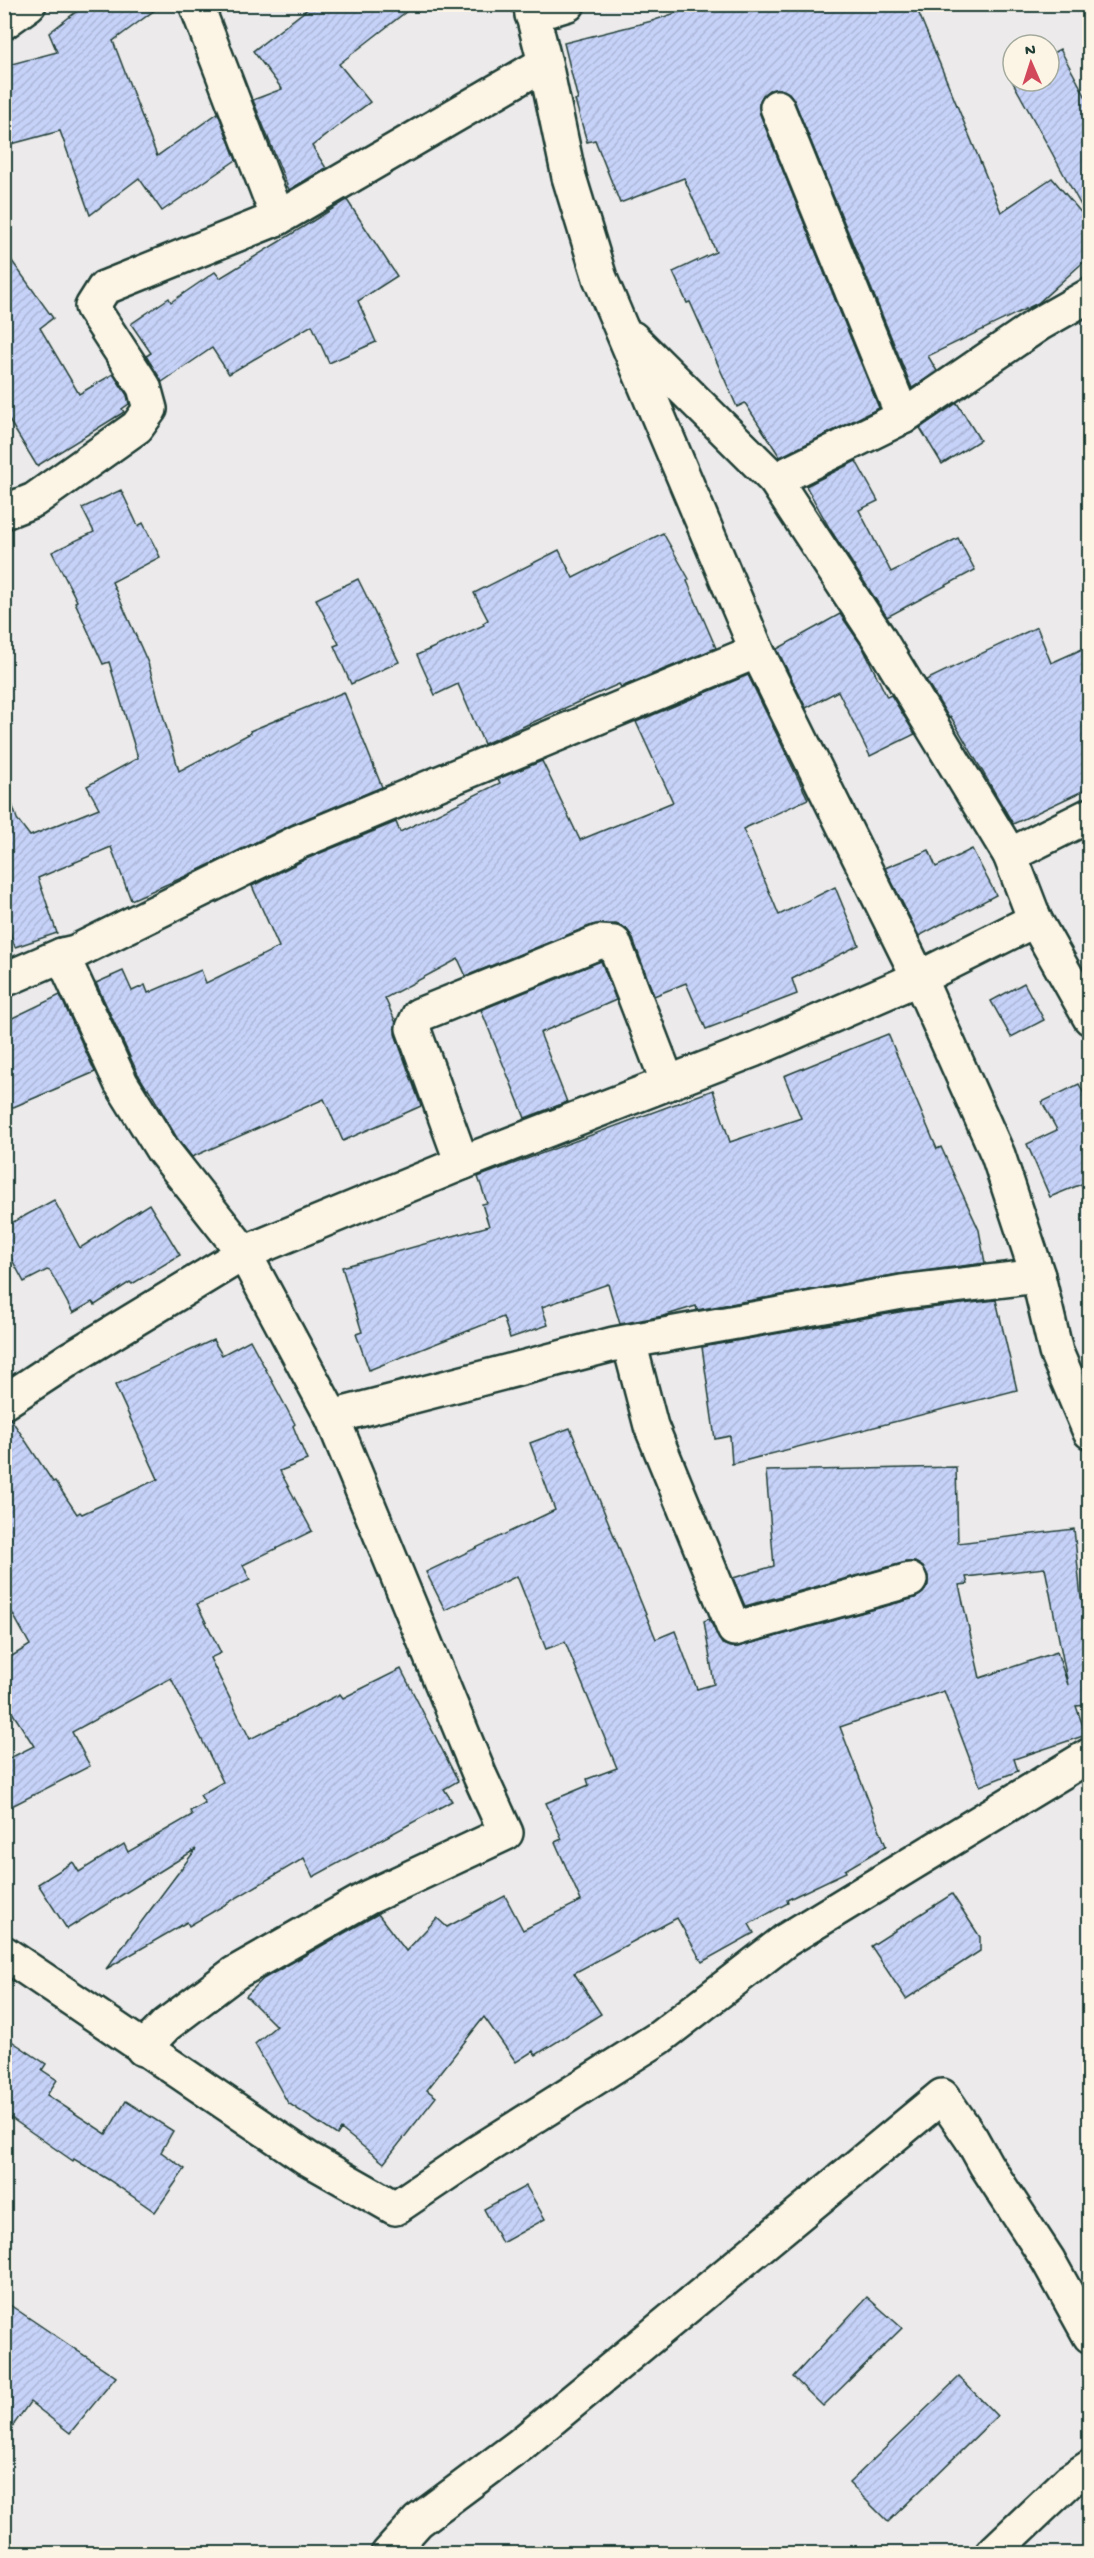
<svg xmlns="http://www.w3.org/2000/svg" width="1094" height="2558" viewBox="0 0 1094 2558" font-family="'Gochi Hand',sans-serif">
	<defs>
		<pattern id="building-hatch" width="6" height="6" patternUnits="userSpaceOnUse" patternTransform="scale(1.5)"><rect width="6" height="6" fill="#c7d2f9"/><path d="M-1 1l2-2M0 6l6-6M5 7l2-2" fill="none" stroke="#aab5d6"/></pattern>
	</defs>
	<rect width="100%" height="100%" fill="#eceaeb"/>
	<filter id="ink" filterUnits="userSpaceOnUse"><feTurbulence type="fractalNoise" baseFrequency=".0167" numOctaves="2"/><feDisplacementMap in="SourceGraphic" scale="12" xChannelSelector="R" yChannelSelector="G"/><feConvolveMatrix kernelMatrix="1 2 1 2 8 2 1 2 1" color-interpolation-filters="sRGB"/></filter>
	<g filter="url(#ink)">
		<!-- building -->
		<g fill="url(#building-hatch)" stroke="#1f3d34" stroke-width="1.5" fill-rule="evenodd">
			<path d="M86,4H163L113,41L157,156L218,113L236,160L162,211L139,178L90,215L60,131L4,146V66L57,52L49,33Z"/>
			<path d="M314,4H416L339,64L370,102L312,146L326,168L289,190L253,100L282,89L253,51Z"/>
			<path d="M702,4H915L1001,212L1052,178L1089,222V257L1038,303L928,356L937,371L912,388L794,100L789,93L780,89L769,90L763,95L759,104L760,114L879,408L780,457L745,403L737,407L690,302L687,303L673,272L716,252L684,178L620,203L595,140L587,142L575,100H578L564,43L652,21Z"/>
			<path d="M1060,49L1089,103V220L1010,77L1013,75V81H1049V55Z"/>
			<path d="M347,200L397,276L358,301L376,342L329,363L312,325L229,374L212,348L162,382L146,356L151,353L131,324L169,298L171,302L215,272L220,278Z"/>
			<path d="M4,250L53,318L40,328L79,394L113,374L127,395L129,404L122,409L124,412L37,466L4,412Z"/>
			<path d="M957,403L980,440L942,464L920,428Z"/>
			<path d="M856,461L878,501L859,510L891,572L958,538L975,570L887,617L830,529L806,486Z"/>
			<path d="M121,490L138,526L143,523L160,557L112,582L148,663L179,771L251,733L250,731L344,692L382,787L291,825L186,876L131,900L111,847L38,878L57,933L15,947L4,915V799L10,798L17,819L30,836L99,808L87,786L138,758L109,662L103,664L75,602L77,601L52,552L94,532L82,508Z"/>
			<path d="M663,533L689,579L687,581L716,648L621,687L619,684L484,744L458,684L435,695L417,655L484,625L483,623L488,620L474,593L559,550L573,578Z"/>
			<path d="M358,579L399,662L351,684L334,646L339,644L316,599Z"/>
			<path d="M840,614L862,646L887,697L891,695L915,734L870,756L838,691L806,708L777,649Z"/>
			<path d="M1037,627L1051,663L1089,646V788L1013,824L951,717L949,718L926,680Z"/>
			<path d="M748,675L808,799L743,829L779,915L835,887L859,945L792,979L797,994L706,1029L686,983L654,996L632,936L626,928L616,924L592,925L466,976L458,959L385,998L396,1023L395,1034L421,1106L343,1141L324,1099L192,1157L177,1138L148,1088L147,1089L138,1074L96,983L123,971L132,991L145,985L148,993L201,970L206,983L279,947L252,886L306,859L396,822L400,832L500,783L498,779L542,761L580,840L673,802L636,722Z"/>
			<path d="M972,849L996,895L919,936L885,868L929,850L936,867Z"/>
			<path d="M601,961L616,1000L540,1033L567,1102L525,1118L481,1010Z"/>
			<path d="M1024,983L1044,1020L1011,1037L991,1001Z"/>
			<path d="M60,995L95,1072L4,1111V1022Z"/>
			<path d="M888,1034L937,1149L941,1147L979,1230L985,1263L899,1274L697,1310L696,1306L663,1316L620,1324L608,1284L542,1307L548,1325L510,1338L503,1317L369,1370L356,1334L362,1332L342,1267L489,1226L482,1204L487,1203L478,1177L713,1090L730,1142L801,1118L784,1076Z"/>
			<path d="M1079,1084L1089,1104V1194L1084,1183L1050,1197L1027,1144L1057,1130L1042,1102Z"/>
			<path d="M54,1200L80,1248L149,1204L180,1255L132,1284L130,1282L95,1305L92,1302L73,1313L50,1271L47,1270L24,1282L4,1245V1227Z"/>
			<path d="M996,1300L1017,1390L732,1464L730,1436L715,1439L702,1347L905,1311Z"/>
			<path d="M213,1340L222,1355L250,1340L295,1424L293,1426L307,1460L280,1471L312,1531L243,1565L250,1580L197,1604L221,1653L210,1658L250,1739L340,1694L343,1698L401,1669L458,1781L444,1789L452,1801L313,1877L304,1858L189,1926L187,1922L106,1969L196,1849L67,1929L38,1884L73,1862L79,1872L124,1844L128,1852L192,1815L190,1811L205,1803L200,1795L223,1782L171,1678L72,1732L90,1766L4,1810V1761L34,1746L4,1700V1661L30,1645L4,1598V1421L11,1419L53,1482L55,1481L77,1514L80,1512L82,1514L158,1479L115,1385Z"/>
			<path d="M570,1428L656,1639L675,1631L697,1689L714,1684L704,1621L709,1619L722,1644L730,1647H738L915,1598L923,1593L928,1585V1576L923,1567L915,1562H906L745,1606L733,1578L774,1566L766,1471L956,1467L958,1543L1074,1529L1081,1598L1089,1596V1705L1076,1706L1086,1735L1014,1759L1018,1771L980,1786L944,1691L840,1727L886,1846L845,1870L846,1872L787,1900L788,1903L749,1924L754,1933L702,1962L677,1918L574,1973L601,2014L536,2055L533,2051L516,2062L484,2017L427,2090L436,2097L384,2163L341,2129L337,2135L288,2103L255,2044L276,2026L246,1996L263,1979L378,1914L406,1951L437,1918L447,1927L505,1896L523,1930L581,1901L555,1842L562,1839L546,1803L589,1785L587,1779L617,1768L565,1642L546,1649L517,1576L445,1610L426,1572L555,1510L530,1443ZM1045,1568L1068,1685L1057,1652L980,1678L959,1585L968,1584L966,1577Z"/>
			<path d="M952,1894L980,1937V1951L906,1999L871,1946Z"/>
			<path d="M4,2036L46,2064L42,2070L57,2080L47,2095L106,2134L126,2101L173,2131L161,2152L185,2169L155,2212L109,2180L74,2159L73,2161L11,2118L4,2129Z"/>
			<path d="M526,2186L545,2219L502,2243L484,2209Z"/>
			<path d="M867,2297L902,2328L823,2406L793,2377Z"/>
			<path d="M4,2301L116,2377L70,2433L30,2402L4,2438Z"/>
			<path d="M959,2377L997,2416L888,2522L849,2483Z"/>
		</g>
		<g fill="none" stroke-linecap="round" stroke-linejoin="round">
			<defs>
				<g id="street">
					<path d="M196,4L278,218"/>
					<path d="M530,4L545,63L569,177L600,278L757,651L919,978L998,1155L1038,1276L1056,1352L1090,1432"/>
					<path d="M532,15L568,4"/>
					<path d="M4,22L29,4"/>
					<path d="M777,107L903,417"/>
					<path d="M632,338L775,480L878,637L1010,855L1035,920L1090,1018"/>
					<path d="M775,480L903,417L1039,324L1090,295"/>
					<path d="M4,512L34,500L137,427L150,409L144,387L92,307L104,288L278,218L545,63"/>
					<path d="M1010,855L1090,815"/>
					<path d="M62,955L121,1083L162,1149L244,1253L332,1417L480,1776L506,1833L369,1897L235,1973L166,2025L143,2049"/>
					<path d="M4,980L62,955L75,952L298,842L757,651"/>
					<path d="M462,1163L413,1028L419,1015L599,942L614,943L668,1083"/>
					<path d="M629,1342L651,1426L734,1629L910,1580"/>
					<path d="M4,1402L71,1358L244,1253L462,1163L753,1050L919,978L1035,920"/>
					<path d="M332,1417L614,1344L902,1292L1038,1276"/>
					<path d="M4,1953L307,2158L395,2208L478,2152L659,2038L786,1940L1090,1755"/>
					<path d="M388,2554L418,2521L520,2445L942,2096L971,2138L986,2165L1048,2260L1090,2336"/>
					<path d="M992,2554L1069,2481L1090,2467"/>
				</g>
			</defs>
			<!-- street casing -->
			<use href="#street" stroke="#1f3d34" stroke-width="38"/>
			<!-- street -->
			<use href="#street" stroke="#fcf5e5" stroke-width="33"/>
		</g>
	</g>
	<!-- margin -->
	<rect width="1094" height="2558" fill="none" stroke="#fcf5e5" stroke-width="24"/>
	<rect x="12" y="12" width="1070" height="2534" fill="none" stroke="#1f3d34" stroke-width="2" filter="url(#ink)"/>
	<!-- north arrow -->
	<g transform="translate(1031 63) rotate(357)"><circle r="28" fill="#fcf5e5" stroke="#a4ab9e" stroke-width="1.5"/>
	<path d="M0-4.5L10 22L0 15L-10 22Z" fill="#d1495b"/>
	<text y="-9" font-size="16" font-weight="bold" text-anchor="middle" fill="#1f3d34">N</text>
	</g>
</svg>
